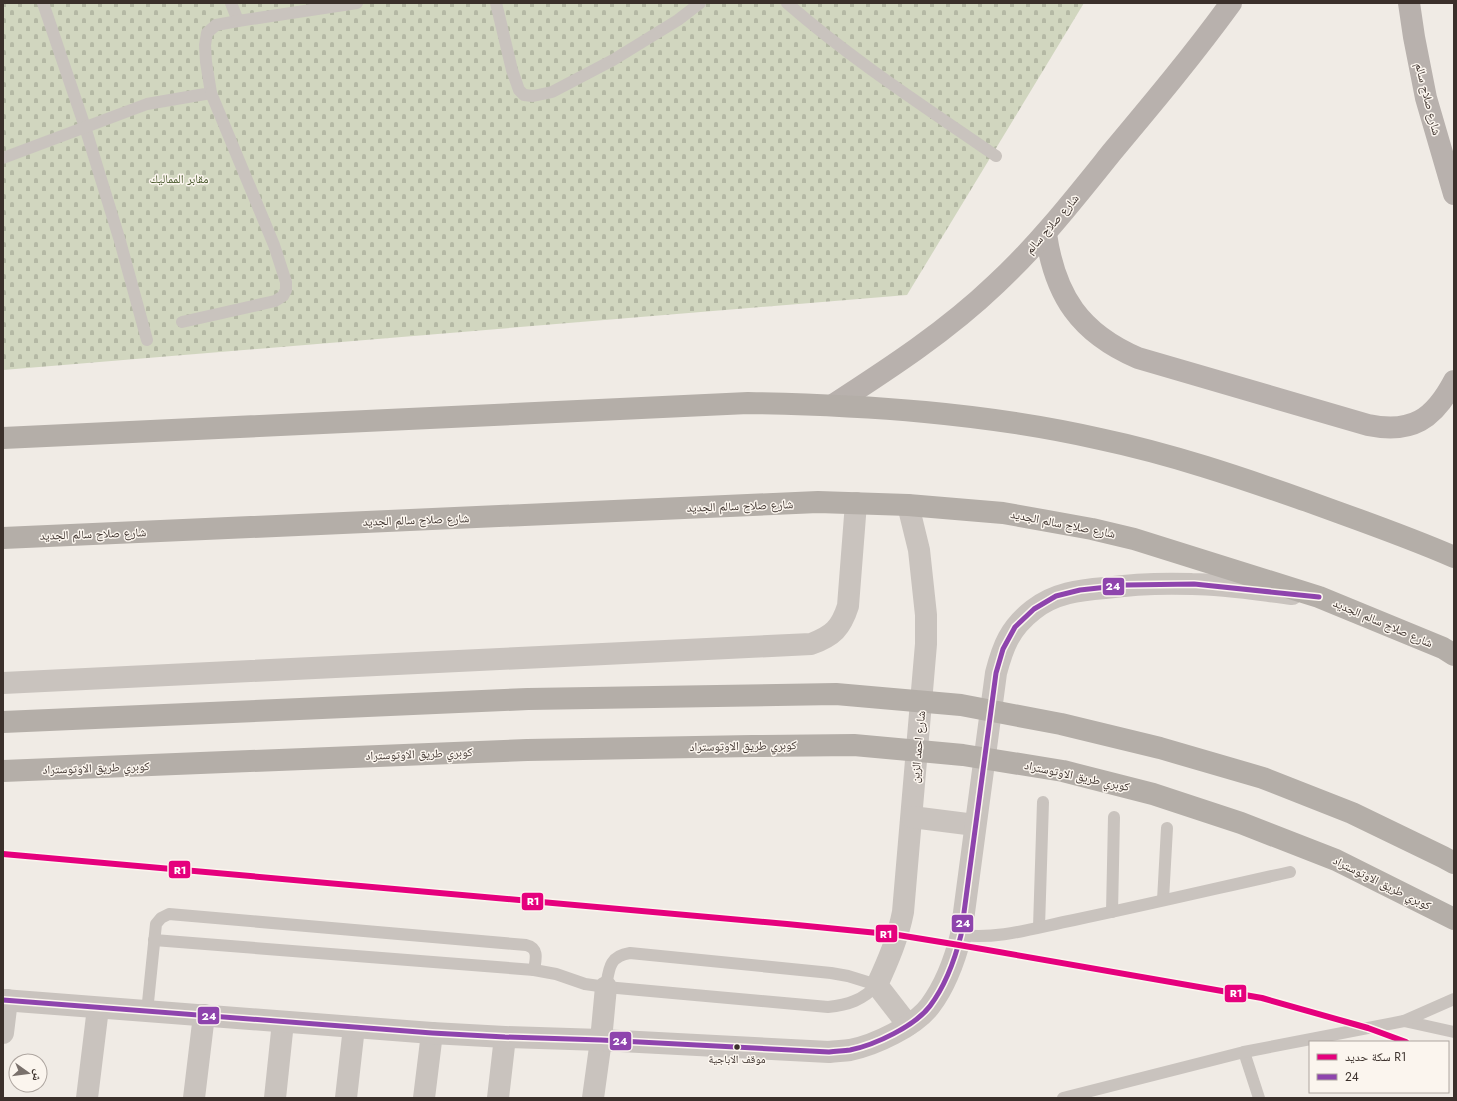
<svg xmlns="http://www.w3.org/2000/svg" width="1457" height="1101" viewBox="0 0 1457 1101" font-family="Jost,'Noto Naskh Arabic',sans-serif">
	<defs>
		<pattern id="cemetery-stones" width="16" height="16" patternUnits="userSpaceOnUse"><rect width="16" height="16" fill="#d1d6bf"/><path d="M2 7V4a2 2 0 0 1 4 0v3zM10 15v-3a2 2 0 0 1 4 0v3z" fill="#b4b8a4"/></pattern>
	</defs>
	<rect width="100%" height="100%" fill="#f0ebe5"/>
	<!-- cemetery -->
	<path fill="url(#cemetery-stones)" d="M3,3H1084L907,295L3,370Z"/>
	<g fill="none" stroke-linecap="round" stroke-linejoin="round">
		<!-- service -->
		<g stroke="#c9c3be" stroke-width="12">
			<path d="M43,3L85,127L120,241L147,340"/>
			<path d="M231,3L238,21"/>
			<path d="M496,3L512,70L519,90L524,95L533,96L552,92L613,60L678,20L700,3"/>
			<path d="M787,3C852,60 925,107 996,156"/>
			<path d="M3,158L147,104L211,93L206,62L205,45L207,33L216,25L238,21L357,3"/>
			<path d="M182,322L275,301L283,296L286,290V282L274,245L211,93"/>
			<path d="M1163,900L1167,828"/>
			<path d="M1112,912L1114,817"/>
			<path d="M1039,927L1043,802"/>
			<path d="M961,935C999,940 1037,927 1074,920C1146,905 1218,888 1290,872"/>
			<path d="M154,940L534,970L556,974L585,984L606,987L828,1007C848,1005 863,1000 877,985L848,976L831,973L630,953C609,956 609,969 606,987"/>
			<path d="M147,1012L156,924L161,918L169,914L526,945C539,948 536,959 534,970"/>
			<path d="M1404,1021L1454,1032"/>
			<path d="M1244,1052L1259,1098"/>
			<path d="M1063,1098L1244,1052L1404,1021L1454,999"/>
		</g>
		<!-- minor -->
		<g stroke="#c9c3be" stroke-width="22">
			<path d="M3,1033L7,1000"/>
			<path d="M87,1098L98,1008"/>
			<path d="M194,1098L204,1015"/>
			<path d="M275,1098L283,1022"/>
			<path d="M346,1098L354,1027"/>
			<path d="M424,1098L432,1033"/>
			<path d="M498,1098L505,1037"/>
			<path d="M593,1098L601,1040"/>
		</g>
		<!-- tertiary -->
		<g stroke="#c9c3be" stroke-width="22">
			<path d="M908,505L919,550L926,615V644L903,912C898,938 888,961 877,985L908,1025"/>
			<path d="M3,683L811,644C833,636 841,628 848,606L856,503"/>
			<path d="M912,817L975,825"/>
			<path d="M3,1000L432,1033L505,1037L601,1040L829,1052C836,1051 843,1051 850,1050C875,1045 915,1026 930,1006C945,986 955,959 961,935L996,673C1003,646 1010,628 1033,610C1054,593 1080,590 1105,588C1134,584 1163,583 1192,584C1225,584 1259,590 1292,594"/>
			<path d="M601,1040L606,987"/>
		</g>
		<!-- primary -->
		<g stroke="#b8b1ad" stroke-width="22">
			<path d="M1409,3L1414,37L1426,98L1454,194"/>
			<path d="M1046,234C1055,296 1080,333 1138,358L1368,425C1412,434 1434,419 1454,381"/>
			<path d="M833,405C890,368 947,331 996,284C1039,244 1075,198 1112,152C1153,103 1194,54 1231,3"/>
		</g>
		<!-- trunk -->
		<g stroke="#b4aea8" stroke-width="22">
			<path d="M3,438L748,403C866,405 985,413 1100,439C1171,454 1239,477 1307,501C1356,519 1406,536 1454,557"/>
			<path d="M3,538L818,502L908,505L1003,513L1092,529L1134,539L1319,597L1443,648L1454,655"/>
		</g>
		<!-- trunk-bridge -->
		<g stroke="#b4aea8" stroke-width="22">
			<path d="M3,722L528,699L836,694L961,705L1061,724L1160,748L1263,778L1352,813L1443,857L1454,863"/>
			<path d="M3,771L527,750L752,746L854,745L963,755L1063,771L1153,794L1241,823L1336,860L1454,919"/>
		</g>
		<defs>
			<path id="bus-1" d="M3,1000L432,1033L505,1037L601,1040L829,1052C836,1051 843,1051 850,1050C875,1045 915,1026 930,1006C945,986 955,959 961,935L996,673L1003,649L1015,627L1034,609L1056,596L1080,590L1126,585L1194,584L1319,597"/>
		</defs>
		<!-- bus-1 casing -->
		<use href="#bus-1" stroke="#fbf5ee" stroke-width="8"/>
		<!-- bus-1 -->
		<use href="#bus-1" stroke="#8e44ad" stroke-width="5"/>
		<defs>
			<path id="rail-1" d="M3,854L787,924L898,935L959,945L1262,998L1368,1028L1406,1042"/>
		</defs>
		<!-- rail-1 casing -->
		<use href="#rail-1" stroke="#fbf5ee" stroke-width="9"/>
		<!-- rail-1 -->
		<use href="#rail-1" stroke="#e5007d" stroke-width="6"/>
	</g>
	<!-- markers -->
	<circle fill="#3b302b" stroke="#fbf5ee" stroke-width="1.5" cx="737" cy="1047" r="3.5"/>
	<g text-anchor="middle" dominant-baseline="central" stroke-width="3" stroke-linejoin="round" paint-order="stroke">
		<!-- bus labels -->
		<g font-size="11" fill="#3b302b" stroke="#fbf5ee">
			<text x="737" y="1059">موقف الاباجية</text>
		</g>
		<!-- street labels -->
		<g font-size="12" fill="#3b302b" stroke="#fbf5ee">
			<text transform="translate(1428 99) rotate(76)">شارع صلاح سالم</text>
			<text transform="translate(1052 224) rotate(-49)">شارع صلاح سالم</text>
			<text transform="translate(740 506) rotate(-2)">شارع صلاح سالم الجديد</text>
			<text transform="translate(416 520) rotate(-2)">شارع صلاح سالم الجديد</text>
			<text transform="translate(1063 524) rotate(11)">شارع صلاح سالم الجديد</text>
			<text transform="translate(93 534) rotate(-2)">شارع صلاح سالم الجديد</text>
			<text transform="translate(1383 623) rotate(23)">شارع صلاح سالم الجديد</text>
			<text transform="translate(743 746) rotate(-1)">كوبري طريق الاوتوستراد</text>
			<text transform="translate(918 747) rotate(-85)">شارع احمد الزين</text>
			<text transform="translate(419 754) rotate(-2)">كوبري طريق الاوتوستراد</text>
			<text transform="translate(96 768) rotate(-2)">كوبري طريق الاوتوستراد</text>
			<text transform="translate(1077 776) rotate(12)">كوبري طريق الاوتوستراد</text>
			<text transform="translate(1382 883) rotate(26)">كوبري طريق الاوتوستراد</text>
		</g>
		<!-- park labels -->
		<g font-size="12" fill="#4a5a2e" stroke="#fbf5ee">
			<text x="179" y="179">مقابر المماليك</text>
		</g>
	</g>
	<g stroke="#fbf5ee" stroke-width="1.5">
		<rect x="1102" y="577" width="23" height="19" rx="4" fill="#8e44ad"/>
		<rect x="168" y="860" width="23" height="19" rx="4" fill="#e5007d"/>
		<rect x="521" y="892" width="23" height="19" rx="4" fill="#e5007d"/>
		<rect x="951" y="914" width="23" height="19" rx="4" fill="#8e44ad"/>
		<rect x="875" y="924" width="23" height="19" rx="4" fill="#e5007d"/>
		<rect x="1224" y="984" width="23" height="19" rx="4" fill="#e5007d"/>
		<rect x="197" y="1006" width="23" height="19" rx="4" fill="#8e44ad"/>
		<rect x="609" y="1031" width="23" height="20" rx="4" fill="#8e44ad"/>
	</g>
	<g font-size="11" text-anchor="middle" font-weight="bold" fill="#fff">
		<text x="1113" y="590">24</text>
		<text x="180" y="874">R1</text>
		<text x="533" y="905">R1</text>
		<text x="963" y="927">24</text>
		<text x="886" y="938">R1</text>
		<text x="1236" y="997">R1</text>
		<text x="209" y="1020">24</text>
		<text x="620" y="1045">24</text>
	</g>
	<!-- border -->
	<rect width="1457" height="1101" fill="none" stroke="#3b302b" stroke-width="8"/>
	<!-- legend -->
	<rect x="1309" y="1041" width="140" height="52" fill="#fbf5ee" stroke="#aea6a0"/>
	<rect x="1317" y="1054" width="20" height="6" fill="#e5007d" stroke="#aea6a0"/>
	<text x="1345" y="1061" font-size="12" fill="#3b302b">سكة حديد R1</text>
	<rect x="1317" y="1074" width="20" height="6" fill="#8e44ad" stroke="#aea6a0"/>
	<text x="1345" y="1081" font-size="12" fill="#3b302b">24</text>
	<!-- north arrow -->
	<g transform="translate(28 1073) rotate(104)"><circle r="19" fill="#fbf5ee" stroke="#aea6a0"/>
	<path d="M0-3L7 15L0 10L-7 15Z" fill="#7a716c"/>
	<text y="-6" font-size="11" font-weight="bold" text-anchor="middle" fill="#3b302b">ش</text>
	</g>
</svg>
